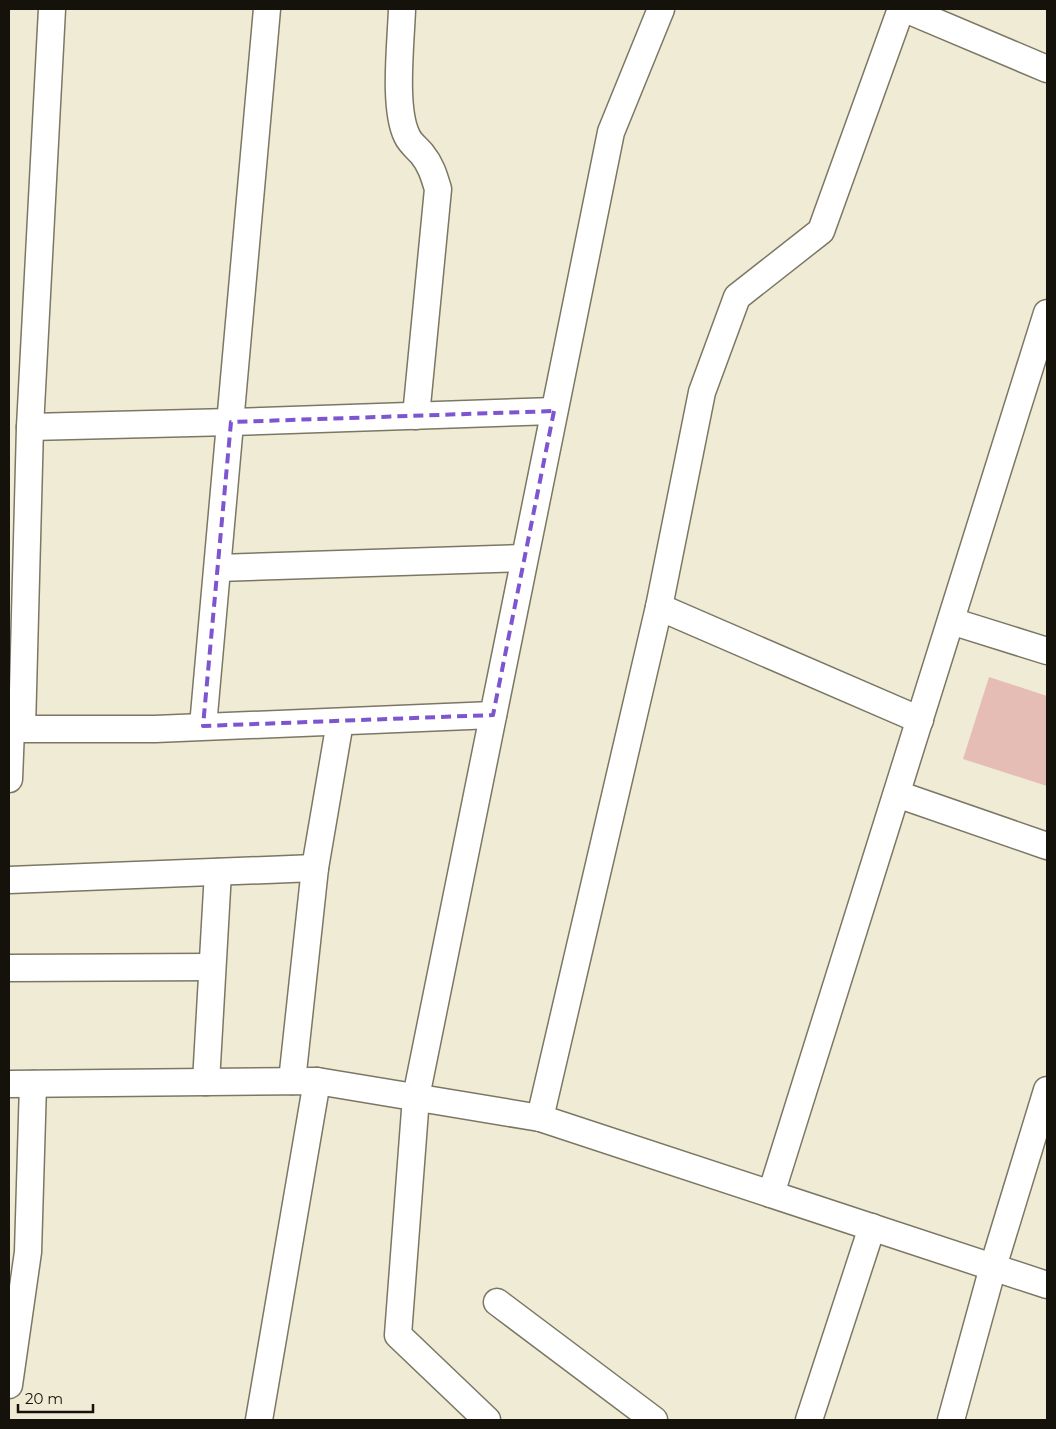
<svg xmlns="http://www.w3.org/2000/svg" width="1056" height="1429" viewBox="0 0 1056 1429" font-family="Montserrat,sans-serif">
	<rect width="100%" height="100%" fill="#efebd5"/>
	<!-- green -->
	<path fill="#e6bdb5" d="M989,677L1047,696V786L963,759Z"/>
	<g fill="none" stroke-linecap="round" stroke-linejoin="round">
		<defs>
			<g id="minor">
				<path d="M402,9C401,42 393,108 407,136C410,143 417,148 422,154C431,165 434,176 438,189L416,416"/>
				<path d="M905,9L1047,69"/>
				<path d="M30,427L231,422L554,411"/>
				<path d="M218,568L524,558"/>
				<path d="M659,607L920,720"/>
				<path d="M951,621L1047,651"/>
				<path d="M203,726L267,9"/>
				<path d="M22,728L30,427L52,9"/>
				<path d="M9,729H155L493,715"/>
				<path d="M9,779L11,729"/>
				<path d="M897,794L1047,846"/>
				<path d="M9,880L315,868"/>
				<path d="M9,968L212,967"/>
				<path d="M292,1081L315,868L340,722"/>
				<path d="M206,1082L218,872"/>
				<path d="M9,1084L317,1081L540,1118L1047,1285"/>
				<path d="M540,1118L659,607L702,392L737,297L821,231L901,9"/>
				<path d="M771,1194L1047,313"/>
				<path d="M497,1302L654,1420"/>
				<path d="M9,1385L28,1252L33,1084"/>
				<path d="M259,1420L317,1081"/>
				<path d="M487,1420L398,1335L416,1097L611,132L661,9"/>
				<path d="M809,1420L872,1227"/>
				<path d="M951,1420L993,1267L1047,1090"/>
			</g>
		</defs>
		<!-- minor casing -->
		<use href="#minor" stroke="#7b7764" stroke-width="29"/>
		<!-- minor -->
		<use href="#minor" stroke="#fff" stroke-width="26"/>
	</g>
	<!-- marked area -->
	<path fill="none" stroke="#7c55cf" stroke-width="4" stroke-dasharray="10 6" stroke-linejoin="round" d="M554,411L493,715L203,726L231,422Z"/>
	<!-- border -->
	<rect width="1056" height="1429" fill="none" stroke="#14120b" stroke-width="20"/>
	<!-- scale -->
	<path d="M18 1404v8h75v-8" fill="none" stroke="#14120b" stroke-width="2.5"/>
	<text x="25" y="1404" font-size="15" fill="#14120b" stroke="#efebd5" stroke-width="4" paint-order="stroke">20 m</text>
</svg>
